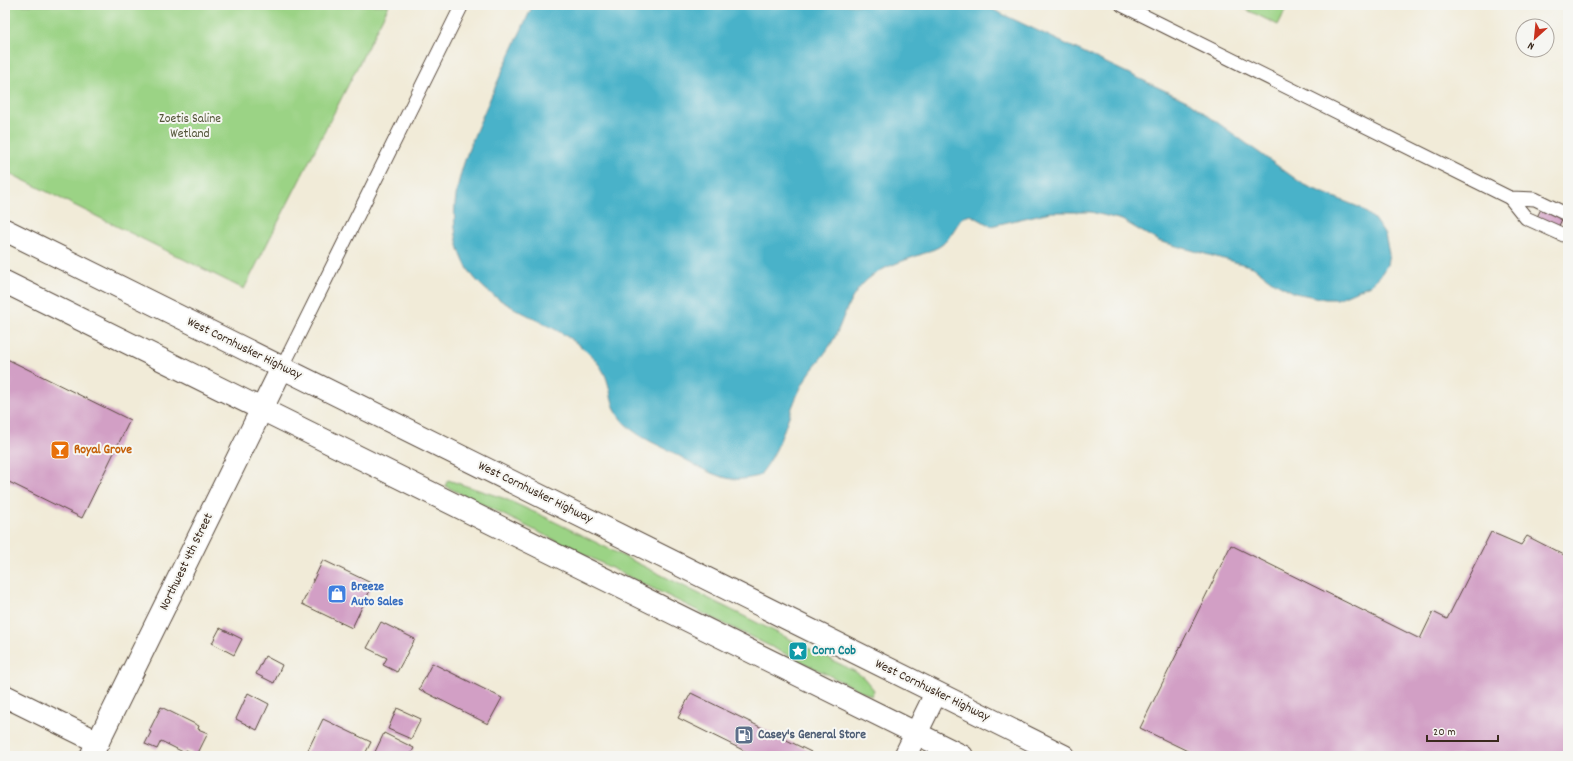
<svg xmlns="http://www.w3.org/2000/svg" width="1573" height="761" viewBox="0 0 1573 761" font-family="Dekko,sans-serif">
	<rect width="100%" height="100%" fill="#f6f6f2"/>
	<filter id="ink" filterUnits="userSpaceOnUse"><feTurbulence type="fractalNoise" baseFrequency=".025" numOctaves="2"/><feDisplacementMap in="SourceGraphic" scale="8" xChannelSelector="R" yChannelSelector="G"/><feConvolveMatrix kernelMatrix="1 2 1 2 8 2 1 2 1" color-interpolation-filters="sRGB"/></filter>
	<filter id="wash" filterUnits="userSpaceOnUse"><feTurbulence type="fractalNoise" baseFrequency=".012" numOctaves="4" result="noise"/><feDisplacementMap in="SourceGraphic" scale="16" xChannelSelector="R" yChannelSelector="G"/><feGaussianBlur stdDeviation="0.9" result="paint"/><feColorMatrix in="noise" values="0 0 0 0 0 0 0 0 0 0 0 0 0 0 0 0 0 1.4 0 .05"/><feComposite in="paint" operator="in"/></filter>
	<g filter="url(#wash)">
		<rect width="100%" height="100%" fill="#f1ebd8"/>
		<!-- green -->
		<g fill="#9bd385" stroke="#6b7e52">
			<path d="M5,5H389L244,289L5,171Z"/>
			<path d="M1237,5H1288L1278,25Z"/>
			<path d="M448,480L503,498L545,517L854,671L863,677L874,690L871,696L445,486Z"/>
		</g>
		<!-- water -->
		<path fill="#4ab2c9" stroke="#426e74" d="M533,5H983L1189,102L1304,185L1361,208L1374,219L1385,235L1389,254L1387,265L1380,276L1370,285L1337,299H1325L1295,293L1272,281L1253,267L1158,241L1122,220L1091,212H1050L991,226L971,215L963,217C957,224 950,238 943,244C937,249 929,251 922,254C901,262 876,268 861,286C848,300 843,320 835,337C827,353 813,366 804,382C785,415 785,445 759,476C746,479 735,481 723,477C704,472 689,461 672,452C654,443 633,435 620,418C612,408 611,392 607,380C604,370 595,358 586,351C537,307 463,308 455,228C451,186 470,145 486,108C501,73 517,39 533,5Z"/>
		<g id="blocks">
			<!-- building -->
			<g fill="#d29fc5">
				<path d="M1542,207L1563,217L1558,228L1537,217Z"/>
				<path d="M5,358L130,420L82,518L5,480Z"/>
				<path d="M1491,532L1521,545L1527,536L1568,557V756H1198L1140,728L1231,545L1420,639L1433,612L1447,619Z"/>
				<path d="M323,560L373,584L352,628L302,604Z"/>
				<path d="M381,622L415,639L397,672L383,665L387,658L367,648Z"/>
				<path d="M220,628L242,639L234,655L212,643Z"/>
				<path d="M265,656L282,665L274,683L256,674Z"/>
				<path d="M432,663L502,698L488,724L419,689Z"/>
				<path d="M248,693L269,704L257,730L236,719Z"/>
				<path d="M691,693L811,752L810,756H755L678,718Z"/>
				<path d="M161,707L199,726L198,729L208,733L197,755L186,750L185,753L161,741L157,749L145,744L151,732L149,731Z"/>
				<path d="M397,708L421,719L411,739L388,729Z"/>
				<path d="M323,719L371,742L364,756H305Z"/>
				<path d="M384,733L414,748L410,756H373Z"/>
			</g>
		</g>
	</g>
	<g filter="url(#ink)">
		<use href="#blocks" fill-opacity="0" stroke="#56473a" stroke-width="1"/>
		<g fill="none" stroke-linecap="round" stroke-linejoin="round">
			<defs>
				<g id="lane">
					<path d="M1122,5L1510,198L1535,199L1568,215"/>
					<path d="M1510,198L1526,218L1568,237"/>
					<path d="M282,368L462,5"/>
				</g>
				<g id="street">
					<path d="M5,696L98,742"/>
					<path d="M91,756L282,368"/>
					<path d="M905,756L936,693"/>
				</g>
				<g id="primary">
					<path d="M5,230L1064,756"/>
					<path d="M5,282L962,756"/>
				</g>
			</defs>
			<!-- lane casing -->
			<use href="#lane" stroke="#56473a" stroke-width="15"/>
			<!-- street casing -->
			<use href="#street" stroke="#56473a" stroke-width="24"/>
			<!-- primary casing -->
			<use href="#primary" stroke="#56473a" stroke-width="24"/>
			<!-- lane -->
			<use href="#lane" stroke="#fff" stroke-width="13"/>
			<!-- street -->
			<use href="#street" stroke="#fff" stroke-width="22"/>
			<!-- primary -->
			<use href="#primary" stroke="#fff" stroke-width="22"/>
		</g>
	</g>
	<!-- icons -->
	<defs>
		<symbol id="bar-square" viewBox="-11 -11 22 22"><rect x="-9" y="-9" width="18" height="18" rx="4" fill="#e8710a" stroke="#f6f6f2"/><path d="M-6-5H6L.8 .8V4.5H3.5V6h-7V4.5H-.8V.8Z" fill="#fff"/></symbol>
		<symbol id="shop-square" viewBox="-11 -11 22 22"><rect x="-9" y="-9" width="18" height="18" rx="4" fill="#3f7fe0" stroke="#f6f6f2"/><path d="M-5-2.5h2.3a2.7 3.5 0 0 1 5.4 0H5L5.5 6h-11ZM-1.5-2.5h3a1.5 2.3 0 0 0-3 0Z" fill="#fff"/></symbol>
		<symbol id="sight-square" viewBox="-11 -11 22 22"><rect x="-9" y="-9" width="18" height="18" rx="4" fill="#0f9aa8" stroke="#f6f6f2"/><path d="M0-6L1.8-2.2L6-1.7L2.9 1.2L3.7 5.4L0 3.3L-3.7 5.4L-2.9 1.2L-6-1.7L-1.8-2.2Z" fill="#fff"/></symbol>
		<symbol id="fuel-square" viewBox="-11 -11 22 22"><rect x="-9" y="-9" width="18" height="18" rx="4" fill="#5c6f8a" stroke="#f6f6f2"/><path d="M-5.5-6h7V0h2V4h1.3V-2.5L3-4.5l.8-.8L6-3V5H2.5V1h-1V6h-7ZM-4.2-4.7v3.2H.2V-4.7Z" fill="#fff"/></symbol>
	</defs>
	<g fill-rule="evenodd">
		<use href="#bar-square" x="49" y="439" width="22" height="22"/>
		<use href="#shop-square" x="326" y="583" width="22" height="22"/>
		<use href="#sight-square" x="787" y="640" width="22" height="22"/>
		<use href="#fuel-square" x="733" y="724" width="22" height="22"/>
	</g>
	<g text-anchor="middle" dominant-baseline="central" stroke-width="4" stroke-linejoin="round" paint-order="stroke">
		<!-- park labels -->
		<g font-size="13" fill="#535438" stroke="#f6f6f2">
			<text x="190" y="119">Zoetis Saline<tspan x="190" dy="15">Wetland</tspan></text>
		</g>
		<!-- street labels -->
		<g font-size="13" fill="#3b2a1e" stroke="#f6f6f2">
			<text transform="translate(244 349) rotate(26)">West Cornhusker Highway</text>
			<text transform="translate(535 493) rotate(26)">West Cornhusker Highway</text>
			<text transform="translate(187 562) rotate(-64)">Northwest 4th Street</text>
			<text transform="translate(932 691) rotate(26)">West Cornhusker Highway</text>
		</g>
		<!-- food labels -->
		<g font-size="13" font-weight="bold" fill="#c56008" stroke="#f6f6f2" text-anchor="start">
			<text x="74" y="450">Royal Grove</text>
		</g>
		<!-- shop labels -->
		<g font-size="13" font-weight="bold" fill="#366cbe" stroke="#f6f6f2" text-anchor="start">
			<text x="351" y="587">Breeze<tspan x="351" dy="15">Auto Sales</tspan></text>
		</g>
		<!-- culture labels -->
		<g font-size="13" font-weight="bold" fill="#0d838f" stroke="#f6f6f2" text-anchor="start">
			<text x="812" y="651">Corn Cob</text>
		</g>
		<!-- service labels -->
		<g font-size="13" font-weight="bold" fill="#4e5e75" stroke="#f6f6f2" text-anchor="start">
			<text x="758" y="735">Casey's General Store</text>
		</g>
	</g>
	<!-- margin -->
	<rect width="1573" height="761" fill="none" stroke="#f6f6f2" stroke-width="20"/>
	<!-- north arrow -->
	<g transform="translate(1535 38) rotate(207)"><circle r="19" fill="#f6f6f2" stroke="#aba49d"/>
	<path d="M0-3L7 15L0 10L-7 15Z" fill="#c8321e"/>
	<text y="-6" font-size="11" font-weight="bold" text-anchor="middle" fill="#3b2a1e">N</text>
	</g>
	<!-- scale -->
	<path d="M1427 735v6h71v-6" fill="none" stroke="#3b2a1e" stroke-width="2"/>
	<text x="1433" y="735" font-size="12" fill="#3b2a1e" stroke="#f6f6f2" stroke-width="3" paint-order="stroke">20 m</text>
</svg>
